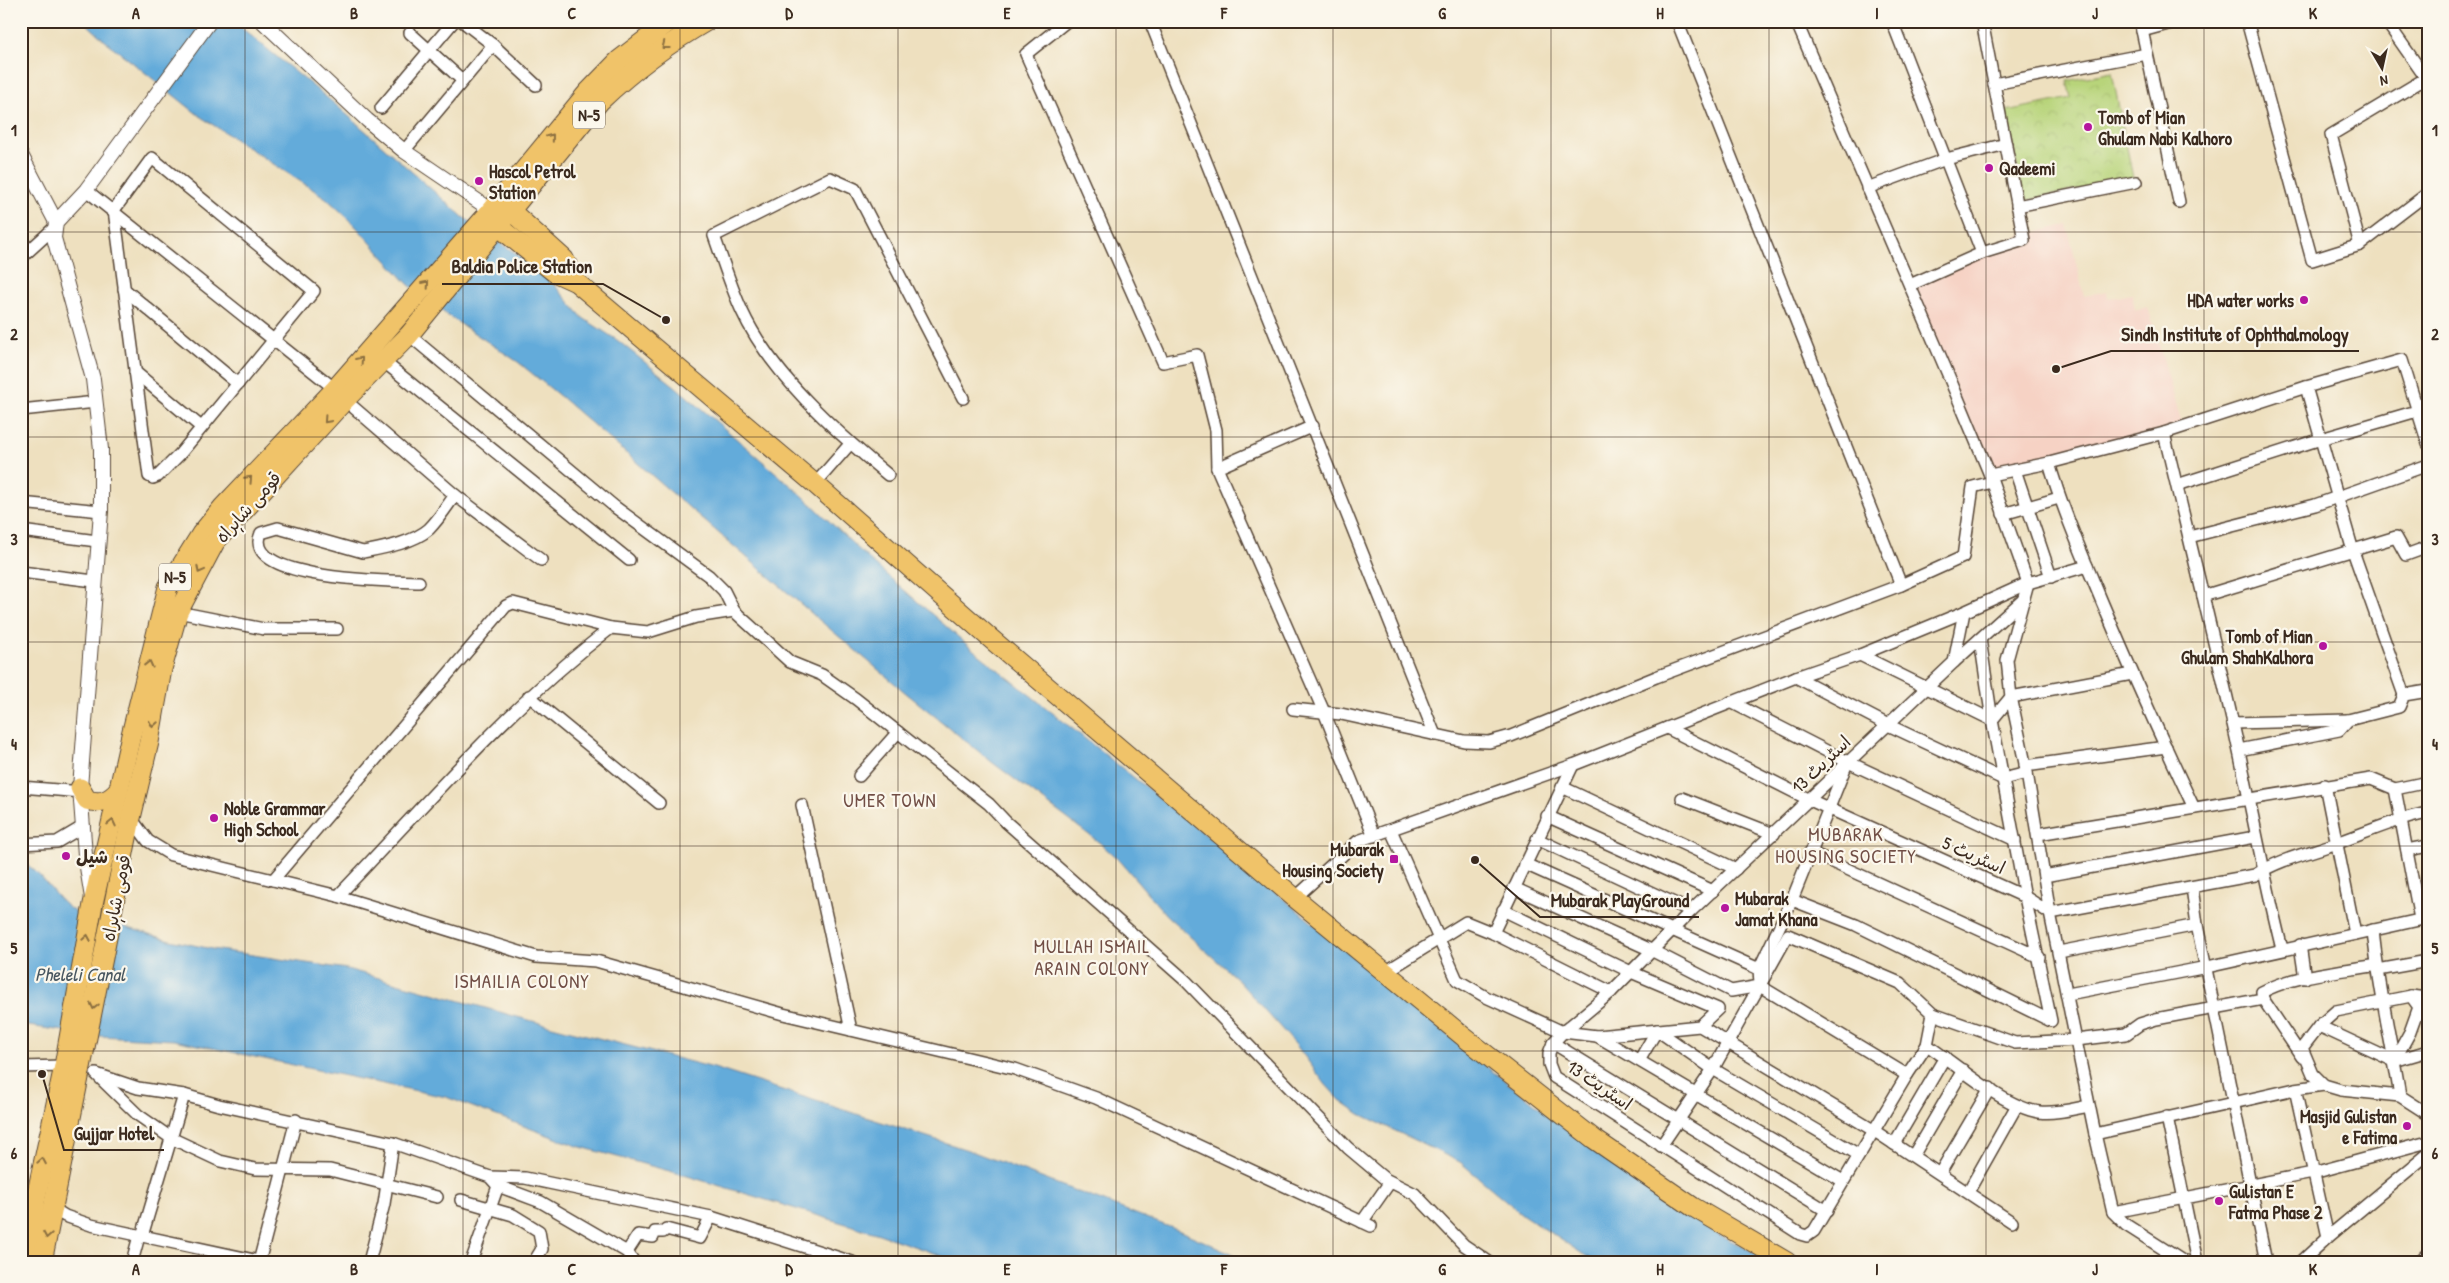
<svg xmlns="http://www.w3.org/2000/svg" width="2449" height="1283" viewBox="0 0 2449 1283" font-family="'Patrick Hand','Playpen Sans Arabic',sans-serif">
	<defs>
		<pattern id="park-crowns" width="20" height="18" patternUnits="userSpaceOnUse" patternTransform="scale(1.25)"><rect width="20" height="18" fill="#b8d47a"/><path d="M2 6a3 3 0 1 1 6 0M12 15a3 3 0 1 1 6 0" fill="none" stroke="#9fb669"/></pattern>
	</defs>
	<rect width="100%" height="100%" fill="#fbf7ec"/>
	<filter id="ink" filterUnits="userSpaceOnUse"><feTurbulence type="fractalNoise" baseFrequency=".02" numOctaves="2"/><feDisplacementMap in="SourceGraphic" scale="10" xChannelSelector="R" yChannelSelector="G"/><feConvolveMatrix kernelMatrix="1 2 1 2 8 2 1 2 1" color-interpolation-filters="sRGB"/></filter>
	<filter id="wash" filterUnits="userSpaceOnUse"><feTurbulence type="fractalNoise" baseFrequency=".0096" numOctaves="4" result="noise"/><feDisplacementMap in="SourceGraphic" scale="20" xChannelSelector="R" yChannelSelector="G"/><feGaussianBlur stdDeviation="1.12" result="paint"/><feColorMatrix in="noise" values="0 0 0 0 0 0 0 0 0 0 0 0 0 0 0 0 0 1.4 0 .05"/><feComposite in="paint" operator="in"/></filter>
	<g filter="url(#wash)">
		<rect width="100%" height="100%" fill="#eee0bf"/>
		<!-- built -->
		<path fill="#f6d2c4" d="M2067,225L2084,296L2107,291L2108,299L2132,294L2135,310L2148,307L2183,428L1990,475L1910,285L2023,235Z"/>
		<!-- park -->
		<path fill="url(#park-crowns)" stroke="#7a7f4c" d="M2112,72L2133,178L2024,201L2006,111L2071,98L2067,81Z"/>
		<!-- water -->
		<g fill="#63abda" stroke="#4f6a7c">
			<path d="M84,21H233L336,105L463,217L537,268L557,288L583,318L617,340L676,387L803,496L873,563L971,648L1211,839L1492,1071L1658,1197L1712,1231L1773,1262H1595L1523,1215L1460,1162L1360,1114L1340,1100L1326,1085L1296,1045L1235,977L1166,915L1122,863L1100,843L993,763L906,693L817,618L561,397L518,362L447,315L408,284L350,220L326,198L201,117L104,40Z"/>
			<path d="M21,862C44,871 54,902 79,914L170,940L212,949L347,969L521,1018L714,1068L971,1151L1180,1231L1252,1262H959L879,1234L684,1175L577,1146L446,1097L174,1040L100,1036L21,1025Z"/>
		</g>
	</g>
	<g filter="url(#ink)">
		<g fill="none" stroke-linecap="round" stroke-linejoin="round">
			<defs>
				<g id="minor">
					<path d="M462,21L493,45L536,85"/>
					<path d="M1067,21L1026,54L1163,362L1197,355L1216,430L1217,468"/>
					<path d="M1150,21L1435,735"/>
					<path d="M1677,21L1901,585"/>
					<path d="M1796,21L1947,372L1990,475L2028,583L2007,660L2011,697L2027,773L2050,913L2095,1134L2113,1212L2126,1225L2184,1262"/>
					<path d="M1892,21L1982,253"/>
					<path d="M2140,21L2179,202"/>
					<path d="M2247,21L2312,260L2360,245L2428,193"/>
					<path d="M2386,21L2428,81"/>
					<path d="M2142,31L2179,21"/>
					<path d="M410,33L462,80"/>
					<path d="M1994,84L2147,54"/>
					<path d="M381,108L454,21"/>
					<path d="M404,151L493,45"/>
					<path d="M152,158L314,291L180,454L158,476L153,478L149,476L114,210Z"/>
					<path d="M1867,188L1946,159L2006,144"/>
					<path d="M86,190L335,389"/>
					<path d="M2017,206L2136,182"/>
					<path d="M2360,245L2331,135L2428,77"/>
					<path d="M21,258L54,228"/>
					<path d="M1910,285L1982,253L2024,240L1982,21"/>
					<path d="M124,289L238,384"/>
					<path d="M409,335L615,507L709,576L724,591L734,611L790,662L822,675L856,699L989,804L1006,822L1186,981L1348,1148L1385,1179L1415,1194L1464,1245L1489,1262"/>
					<path d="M383,361L629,560"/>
					<path d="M135,372L201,427"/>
					<path d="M2306,387L2353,551L2404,695"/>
					<path d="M345,400L455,495L541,560"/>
					<path d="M21,410L96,402"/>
					<path d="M1313,426L1217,468L1324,712L1374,836"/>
					<path d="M2164,433C2187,530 2211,627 2233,724C2250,799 2263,874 2282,949"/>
					<path d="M2049,463C2063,511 2083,556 2102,602C2131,671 2162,740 2194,808"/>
					<path d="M2015,470L2051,577"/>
					<path d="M888,475C835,431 771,374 742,311C731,287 723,261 714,236L830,178L855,189L963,398"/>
					<path d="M1990,475L2049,463L2164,433L2306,387L2402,360L2428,444"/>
					<path d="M815,484L850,444"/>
					<path d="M2177,485L2321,439L2417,411"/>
					<path d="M21,503L101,511"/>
					<path d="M2003,514L2059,498"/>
					<path d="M21,531L97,541"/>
					<path d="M2189,537L2315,505L2428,465"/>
					<path d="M21,572L94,581"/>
					<path d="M419,582C393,581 240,581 261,533L278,528L363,552C383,548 413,543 429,529C439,519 447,506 455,495"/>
					<path d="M2203,596L2396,537L2406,555L2428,547"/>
					<path d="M178,612L264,629H337"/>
					<path d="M1860,655L1992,720L2011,697L2132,674"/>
					<path d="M1954,662L2024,599"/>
					<path d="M1796,677L1888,725L2003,779L2027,773"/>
					<path d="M529,696L659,803"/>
					<path d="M1731,702L1848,762L2015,840"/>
					<path d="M1293,709L1341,714L1464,741L1489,742L1511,736L1656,677L1901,585L1963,557L1973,487L1992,482"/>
					<path d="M2233,723L2348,720"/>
					<path d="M1667,728L1810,800L2025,897L2050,913L2255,875C2280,859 2309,853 2337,843C2368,832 2396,819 2428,813"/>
					<path d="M2239,750L2339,730L2348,720L2399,707L2404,695L2428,691"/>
					<path d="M2025,766L2166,747"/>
					<path d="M859,776L898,732"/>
					<path d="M2325,785L2355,934"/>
					<path d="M21,787L82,792"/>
					<path d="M1562,787L1736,869"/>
					<path d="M1682,798L1774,834"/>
					<path d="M802,805L851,1030"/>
					<path d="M1547,816L1713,891"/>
					<path d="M131,818L148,841L171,855L338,896C425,805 511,704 611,628L648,632L696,617L734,611"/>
					<path d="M1391,830L1457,980L1486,997L1563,1032L1597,1036L1700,1026L1873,1130L2012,1222"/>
					<path d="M2038,834L2371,779L2395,789"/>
					<path d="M1537,839L1691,911"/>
					<path d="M21,844L57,842L84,826"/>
					<path d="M2407,850L2428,846"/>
					<path d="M1810,852L2039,957"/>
					<path d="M1525,864L1759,969L1760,984"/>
					<path d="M2044,876L2255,837"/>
					<path d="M273,880L506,606L513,603L611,628"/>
					<path d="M2192,887L2197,925L2266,1262"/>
					<path d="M1514,888L1651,950L1731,991L1760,986L1907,1075"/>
					<path d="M338,896L536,957L596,961L783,1014L1015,1069L1096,1098L1371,1226"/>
					<path d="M1295,898L1358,841L1573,765L1796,677L1860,655L1964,612"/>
					<path d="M1792,900L1856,925L2051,1021L2025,897L1992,720L1980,639"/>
					<path d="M1503,910L1631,972L1718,1009L1700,1026"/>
					<path d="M2420,919L2395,789L2428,782"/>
					<path d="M2373,930C2378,985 2391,1040 2400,1096"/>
					<path d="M1493,933L1573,765"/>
					<path d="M2300,945L2305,978"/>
					<path d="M2059,952L2197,925"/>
					<path d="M1759,969L1792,900L1845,768"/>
					<path d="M2378,970L2428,961"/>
					<path d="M1387,971L1466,922L1493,933L1611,992"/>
					<path d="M2068,994L2207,967L2428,918"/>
					<path d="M2428,998L2411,996L2336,1011L2319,1026L2302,1048L2313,1074L2324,1085L2341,1090L2400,1096L2428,1114"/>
					<path d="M1933,1014L1927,1045L1907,1075L1814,1231L1807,1236L1800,1234L1554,1077L1549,1064V1053L1553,1043L1563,1032L1611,992L1691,911L1954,662L1964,612L2028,583L2087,566"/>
					<path d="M2319,1026L2394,1061L2428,1051"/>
					<path d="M1597,1036L1843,1181"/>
					<path d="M1553,1043L1827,1211"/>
					<path d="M1927,1045C1957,1065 2004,1107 2039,1112C2055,1114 2073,1109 2089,1106"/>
					<path d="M2302,1057L2263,999L2262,992C2297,974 2338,972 2377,965"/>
					<path d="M1640,1059L1657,1030L1713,1069L1859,1155"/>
					<path d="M2394,1061L2410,1032L2419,1007L2411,996"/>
					<path d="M21,1067L64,1066"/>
					<path d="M96,1074L138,1088L184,1095L219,1105L393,1143L490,1177L498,1186L541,1202L627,1252L634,1262"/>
					<path d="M98,1076L138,1115L171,1138L220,1161L255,1169L330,1170L437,1197"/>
					<path d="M2295,1089L2328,1237"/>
					<path d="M2167,1117L2197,1262"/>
					<path d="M2095,1134L2295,1089L2324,1085"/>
					<path d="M1894,1144L1945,1057"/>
					<path d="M1661,1146L1713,1069L1788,935L1900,983L1933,1014L2015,1043L2076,1040L2126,1034L2140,1024L2156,1019L2263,999"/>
					<path d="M1913,1156L1963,1070"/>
					<path d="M1940,1173L1990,1088"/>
					<path d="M490,1177L525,1178L711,1217L852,1262"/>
					<path d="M1968,1192L2016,1107"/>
					<path d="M461,1200L513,1215L539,1231L542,1249L534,1262"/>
					<path d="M52,1208L65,1216L91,1225L263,1262"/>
					<path d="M2113,1212L2313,1173L2428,1142"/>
					<path d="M1362,1222L1390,1182"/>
					<path d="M142,1236L184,1095"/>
					<path d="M627,1252L638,1235L653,1237L655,1232H663L666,1229L700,1238L711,1217"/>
					<path d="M132,1262L139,1236"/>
					<path d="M259,1262L296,1120"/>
					<path d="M369,1262L384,1204L393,1143"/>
					<path d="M471,1262L498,1186"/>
					<path d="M2301,1262L2328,1237L2428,1154"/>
					<path d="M2419,1262L2428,1253"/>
				</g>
				<g id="tertiary">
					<path d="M262,21L367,120L404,151L491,210"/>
					<path d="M21,155L56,222"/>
					<path d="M92,898L85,855L80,788L101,511V449L93,379L54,238L56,222L86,190L210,21"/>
				</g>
				<g id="primary">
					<path d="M512,212L564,259L576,282"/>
					<path d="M499,227L554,272L576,282L815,484L990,638L1295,898L1464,1037L1594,1139L1693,1207L1787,1262"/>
				</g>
				<g id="trunk">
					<path d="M80,788L87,800C101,804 109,801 119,790"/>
					<path d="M28,1262L35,1202L64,1066L93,904L131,735L168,587L201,534L223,507L335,389L487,215L588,92L619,60L670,21"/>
					<path d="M42,1262L131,818L149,742L162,669L178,612L215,542L345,400L409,335L600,101C633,70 667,44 707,21"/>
				</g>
			</defs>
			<!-- minor casing -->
			<use href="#minor" stroke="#564536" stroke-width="14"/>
			<!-- tertiary casing -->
			<use href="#tertiary" stroke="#564536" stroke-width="16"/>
			<!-- primary casing -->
			<use href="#primary" stroke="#564536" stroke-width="21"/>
			<!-- trunk casing -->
			<use href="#trunk" stroke="#564536" stroke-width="21"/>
			<!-- minor -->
			<use href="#minor" stroke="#fff" stroke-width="11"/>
			<!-- tertiary -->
			<use href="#tertiary" stroke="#fff" stroke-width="14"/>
			<!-- primary -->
			<use href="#primary" stroke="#f0c369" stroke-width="19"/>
			<!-- trunk -->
			<use href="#trunk" stroke="#f0c369" stroke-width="19"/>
		</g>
		<!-- one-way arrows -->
		<defs><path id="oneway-chevron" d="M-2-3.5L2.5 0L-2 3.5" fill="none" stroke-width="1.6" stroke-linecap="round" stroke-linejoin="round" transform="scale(1.25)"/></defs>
		<g stroke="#8c6f40">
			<use href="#oneway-chevron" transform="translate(665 46) rotate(142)"/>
			<use href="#oneway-chevron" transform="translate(551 137) rotate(-51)"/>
			<use href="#oneway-chevron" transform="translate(426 284) rotate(-49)"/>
			<use href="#oneway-chevron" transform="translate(360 360) rotate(-49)"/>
			<use href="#oneway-chevron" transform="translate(327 420) rotate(132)"/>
			<use href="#oneway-chevron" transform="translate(249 479) rotate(-47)"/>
			<use href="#oneway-chevron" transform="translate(200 570) rotate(118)"/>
			<use href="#oneway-chevron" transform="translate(149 664) rotate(-76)"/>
			<use href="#oneway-chevron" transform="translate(153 724) rotate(100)"/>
			<use href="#oneway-chevron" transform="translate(112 823) rotate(-77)"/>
			<use href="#oneway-chevron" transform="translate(87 938) rotate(-80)"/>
			<use href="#oneway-chevron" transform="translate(94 1006) rotate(102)"/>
			<use href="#oneway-chevron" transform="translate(42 1161) rotate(-80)"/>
			<use href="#oneway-chevron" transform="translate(47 1235) rotate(100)"/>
		</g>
	</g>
	<!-- grid -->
	<path fill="none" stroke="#3b2a1e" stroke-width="1" stroke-opacity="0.55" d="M245,21V1262M463,21V1262M680,21V1262M898,21V1262M1116,21V1262M1333,21V1262M1551,21V1262M1769,21V1262M1986,21V1262M2204,21V1262M21,232H2428M21,437H2428M21,642H2428M21,846H2428M21,1051H2428"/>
	<!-- markers -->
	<g fill="#b5179e" stroke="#fbf7ec" stroke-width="2">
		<circle cx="2088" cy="127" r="5"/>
		<circle cx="1989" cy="168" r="5"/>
		<circle cx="479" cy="181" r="5"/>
		<circle cx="2304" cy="300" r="5"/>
		<circle cx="2323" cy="646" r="5"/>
		<circle cx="214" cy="818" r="5"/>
		<circle cx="66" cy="856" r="5"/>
		<rect x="1389" y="854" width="10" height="10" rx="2.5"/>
		<circle cx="1725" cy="908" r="5"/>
		<circle cx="2407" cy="1126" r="5"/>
		<circle cx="2219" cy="1201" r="5"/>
	</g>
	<g text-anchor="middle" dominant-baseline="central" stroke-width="4.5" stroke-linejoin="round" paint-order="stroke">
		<!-- shield labels -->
		<g fill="#fbf7ec" stroke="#75685c" stroke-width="1">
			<rect x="573" y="101.5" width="32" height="27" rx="4"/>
			<rect x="159" y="563.5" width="32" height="27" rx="4"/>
		</g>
		<g font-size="16" font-weight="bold" fill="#3b2a1e">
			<text x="589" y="115">N-5</text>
			<text x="175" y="577">N-5</text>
		</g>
		<!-- poi labels -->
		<g font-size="18" font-weight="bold" fill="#3b2a1e" stroke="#fbf7ec" text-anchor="start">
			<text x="2098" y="117">Tomb of Mian<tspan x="2098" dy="21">Ghulam Nabi Kalhoro</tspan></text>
			<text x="1999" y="168">Qadeemi</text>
			<text x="489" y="171">Hascol Petrol<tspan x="489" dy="21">Station</tspan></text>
			<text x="2294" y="300" text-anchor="end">HDA water works</text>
			<text x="2313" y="636" text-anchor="end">Tomb of Mian<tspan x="2313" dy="21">Ghulam ShahKalhora</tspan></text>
			<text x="224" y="808">Noble Grammar<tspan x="224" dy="21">High School</tspan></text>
			<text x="1384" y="849" text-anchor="end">Mubarak<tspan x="1384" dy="21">Housing Society</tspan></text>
			<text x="76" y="856">شیل</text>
			<text x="1735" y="898">Mubarak<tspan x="1735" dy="21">Jamat Khana</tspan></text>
			<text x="2397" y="1116" text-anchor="end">Masjid Gulistan<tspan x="2397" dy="21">e Fatima</tspan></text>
			<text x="2229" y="1191">Gulistan E<tspan x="2229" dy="21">Fatma Phase 2</tspan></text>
		</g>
		<!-- street labels -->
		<g font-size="18" fill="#3b2a1e" stroke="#fbf7ec">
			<text transform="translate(248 507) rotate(-48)">قومی شاہراہ</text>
			<text transform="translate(1821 764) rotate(-44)">اسٹریٹ 13</text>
			<text transform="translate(1974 855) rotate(24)">اسٹریٹ 5</text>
			<text transform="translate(116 898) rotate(-79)">قومی شاہراہ</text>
			<text transform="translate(1600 1085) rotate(34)">اسٹریٹ 13</text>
		</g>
		<!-- neighbourhood labels -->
		<g font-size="19" letter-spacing="1" fill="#714e45" stroke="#fbf7ec">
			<text x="890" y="800">UMER TOWN</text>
			<text x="1846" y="834">MUBARAK<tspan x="1846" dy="22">HOUSING SOCIETY</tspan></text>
			<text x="1092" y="946">MULLAH ISMAIL<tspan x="1092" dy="22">ARAIN COLONY</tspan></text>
			<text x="522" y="981">ISMAILIA COLONY</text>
		</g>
		<!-- water labels -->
		<g font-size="19" font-style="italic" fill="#495760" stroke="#fbf7ec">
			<text x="80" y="974">Pheleli Canal</text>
		</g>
	</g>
	<!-- callouts -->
	<path fill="none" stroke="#3b2a1e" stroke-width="2" d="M666 320L603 284H442M2056 369L2111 351H2359M1475 860L1540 917H1699M42 1074L64 1150H164"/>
	<g fill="#3b2a1e" stroke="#fbf7ec" stroke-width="2">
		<circle cx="666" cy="320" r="5"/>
		<circle cx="2056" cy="369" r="5"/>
		<circle cx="1475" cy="860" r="5"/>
		<circle cx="42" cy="1074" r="5"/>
	</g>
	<g font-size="19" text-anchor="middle" font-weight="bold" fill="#3b2a1e" stroke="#fbf7ec" stroke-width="4.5" stroke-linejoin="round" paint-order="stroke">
		<text x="522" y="273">Baldia Police Station</text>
		<text x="2235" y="341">Sindh Institute of Ophthalmology</text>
		<text x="1620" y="907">Mubarak PlayGround</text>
		<text x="114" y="1140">Gujjar Hotel</text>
	</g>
	<!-- margin -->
	<rect width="2449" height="1283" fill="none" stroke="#fbf7ec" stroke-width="55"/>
	<!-- north arrow -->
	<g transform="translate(2382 68) rotate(171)" stroke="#fbf7ec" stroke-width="4" paint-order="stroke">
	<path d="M0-4L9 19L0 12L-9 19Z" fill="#3b2a1e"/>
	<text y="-8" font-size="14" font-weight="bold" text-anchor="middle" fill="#3b2a1e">N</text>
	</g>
	<rect x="28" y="28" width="2394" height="1228" fill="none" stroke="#3b2a1e" stroke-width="2"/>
	<g font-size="16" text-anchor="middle" font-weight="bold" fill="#3b2a1e">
		<text x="136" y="19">A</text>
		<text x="354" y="19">B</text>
		<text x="572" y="19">C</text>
		<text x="789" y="19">D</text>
		<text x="1007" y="19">E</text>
		<text x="1224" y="19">F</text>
		<text x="1442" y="19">G</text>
		<text x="1660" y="19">H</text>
		<text x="1877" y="19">I</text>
		<text x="2095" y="19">J</text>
		<text x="2313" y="19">K</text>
		<text x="14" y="136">1</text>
		<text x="2435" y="136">1</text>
		<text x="14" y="340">2</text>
		<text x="2435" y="340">2</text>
		<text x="14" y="545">3</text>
		<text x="2435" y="545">3</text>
		<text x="14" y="750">4</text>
		<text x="2435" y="750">4</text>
		<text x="14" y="954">5</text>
		<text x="2435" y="954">5</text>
		<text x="14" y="1159">6</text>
		<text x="2435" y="1159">6</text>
		<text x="136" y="1275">A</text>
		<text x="354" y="1275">B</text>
		<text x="572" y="1275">C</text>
		<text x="789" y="1275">D</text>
		<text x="1007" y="1275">E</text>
		<text x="1224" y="1275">F</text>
		<text x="1442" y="1275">G</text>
		<text x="1660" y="1275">H</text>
		<text x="1877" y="1275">I</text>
		<text x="2095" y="1275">J</text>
		<text x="2313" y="1275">K</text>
	</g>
</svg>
